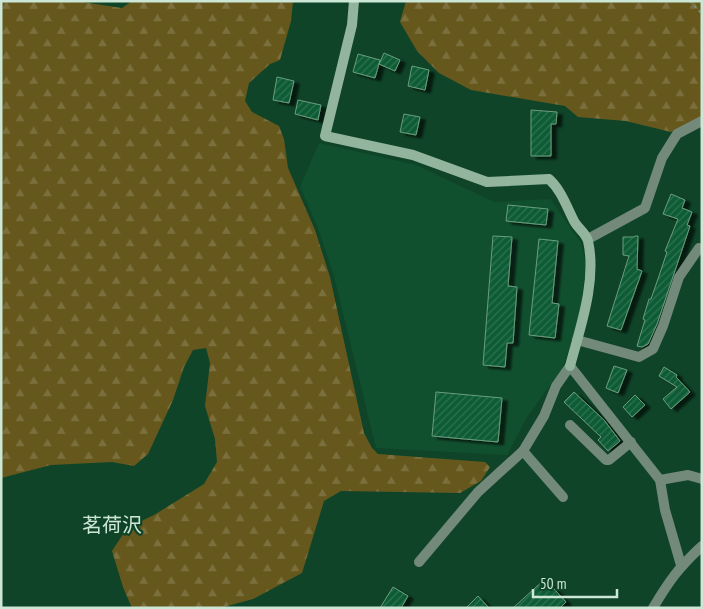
<svg xmlns="http://www.w3.org/2000/svg" width="703" height="609" viewBox="0 0 703 609" font-family="'PT Sans Narrow','Noto Sans JP',sans-serif">
	<defs>
		<pattern id="forest-firs" width="22" height="20" patternUnits="userSpaceOnUse" patternTransform="scale(1.25)"><rect width="22" height="20" fill="#66581d"/><path d="M5 1l3.5 6h-7zM16 11l3.5 6h-7z" fill="#7b703d"/></pattern>
		<pattern id="building-hatch" width="6" height="6" patternUnits="userSpaceOnUse" patternTransform="scale(1.25)"><rect width="6" height="6" fill="#0c5b35"/><path d="M-1 1l2-2M0 6l6-6M5 7l2-2" fill="none" stroke="#2e7351"/></pattern>
		<filter id="shadow"><feDropShadow dx="5.5" dy="3" stdDeviation="1" flood-color="#0009"/></filter>
	</defs>
	<rect width="100%" height="100%" fill="#0f4428"/>
	<!-- built -->
	<path fill="#11502f" d="M319,143L416,165L494,202L550,199L581,243L586,266L579,320L562,369L527,417L507,455L376,448L334,276L318,228L300,187Z"/>
	<!-- forest -->
	<g fill="url(#forest-firs)">
		<path d="M1,1H76L122,8L132,1H293L291,21L280,60L270,64L249,83L245,101L252,112L279,126L284,139L288,168L315,230L330,277L364,433L372,448L378,454L485,462L490,467L481,481L460,493L341,491L324,501L302,573L253,599L220,608H132L123,587L112,551L127,528L154,515L204,484L217,462L215,439L205,406L210,363L206,348L193,350L184,367L173,400L148,454L134,466L112,462L51,465L1,478Z"/>
		<path d="M406,1H702V117L671,132L626,121L578,117L565,106L471,90L439,73L417,51L400,22Z"/>
	</g>
	<!-- building -->
	<g fill="url(#building-hatch)" stroke="#6b9e7d" filter="url(#shadow)">
		<path d="M384,53L400,60L395,71L379,64Z"/>
		<path d="M358,54L380,60L375,78L353,72Z"/>
		<path d="M412,66L429,70L425,90L408,86Z"/>
		<path d="M277,77L294,81L289,103L273,100Z"/>
		<path d="M298,100L321,105L318,120L295,114Z"/>
		<path d="M531,110L557,112L556,124H551V156H531Z"/>
		<path d="M404,114L420,117L416,135L400,132Z"/>
		<path d="M671,194L685,200L682,208L692,212L687,225L690,226L657,324L648,344L642,347L637,346L645,320L643,319L649,299H651L660,273L667,252L665,251L678,219L663,214Z"/>
		<path d="M508,205L548,209L546,225L506,221Z"/>
		<path d="M493,236L512,237L508,286L517,287L513,343H507L505,367L483,365Z"/>
		<path d="M635,236H638L637,269L642,271L621,330L607,326L629,256L623,255V237H634Z"/>
		<path d="M539,239L558,241L552,303L559,304L555,338L529,335Z"/>
		<path d="M614,366L627,370L618,393L606,388Z"/>
		<path d="M664,367L677,375L676,377L690,392L671,409L663,399L677,387L659,376Z"/>
		<path d="M436,392L502,398L498,442L432,436Z"/>
		<path d="M574,392L604,420L620,441L608,451L598,440L601,437L564,402Z"/>
		<path d="M635,395L645,405L632,417L623,407Z"/>
		<path d="M545,579L566,602L560,608H513Z"/>
		<path d="M393,587L408,596L401,608H380Z"/>
		<path d="M478,596L489,608H466Z"/>
	</g>
	<g fill="none" stroke-linecap="round" stroke-linejoin="round">
		<!-- path -->
		<path stroke="#6c947d" stroke-width="2" stroke-dasharray="2.5 4" stroke-linecap="butt" d="M690,1L702,14"/>
		<!-- street -->
		<g stroke="#73897a" stroke-width="10">
			<path d="M588,239L645,208L662,158L677,134L702,121"/>
			<path d="M577,340L639,357L653,349L663,326L679,277L699,248"/>
			<path d="M570,425L606,460H609L631,442"/>
			<path d="M523,451L563,497"/>
			<path d="M660,480L665,510L681,565"/>
			<path d="M419,562L478,492L523,451L544,416L556,386L570,366L660,480L688,475L702,479"/>
			<path d="M653,608C669,581 679,567 702,546"/>
		</g>
		<!-- secondary -->
		<path stroke="#93b59e" stroke-width="10" d="M354,1L352,25L325,136L413,155L487,182L549,179C561,190 566,205 573,219C576,227 586,233 588,241C597,281 580,328 570,366"/>
	</g>
	<g text-anchor="middle" dominant-baseline="central" stroke-width="4.5" stroke-linejoin="round" paint-order="stroke">
		<!-- quarter labels -->
		<g font-size="20" fill="#cce7d5" stroke="#0f4428">
			<text x="112" y="525">茗荷沢</text>
		</g>
	</g>
	<!-- border -->
	<rect width="703" height="609" fill="none" stroke="#cce7d5" stroke-width="5"/>
	<!-- scale -->
	<path d="M533 589v8h84v-8" fill="none" stroke="#cce7d5" stroke-width="2.5"/>
	<text x="540" y="589" font-size="15" fill="#cce7d5" stroke="#0f4428" stroke-width="4" paint-order="stroke">50 m</text>
</svg>
